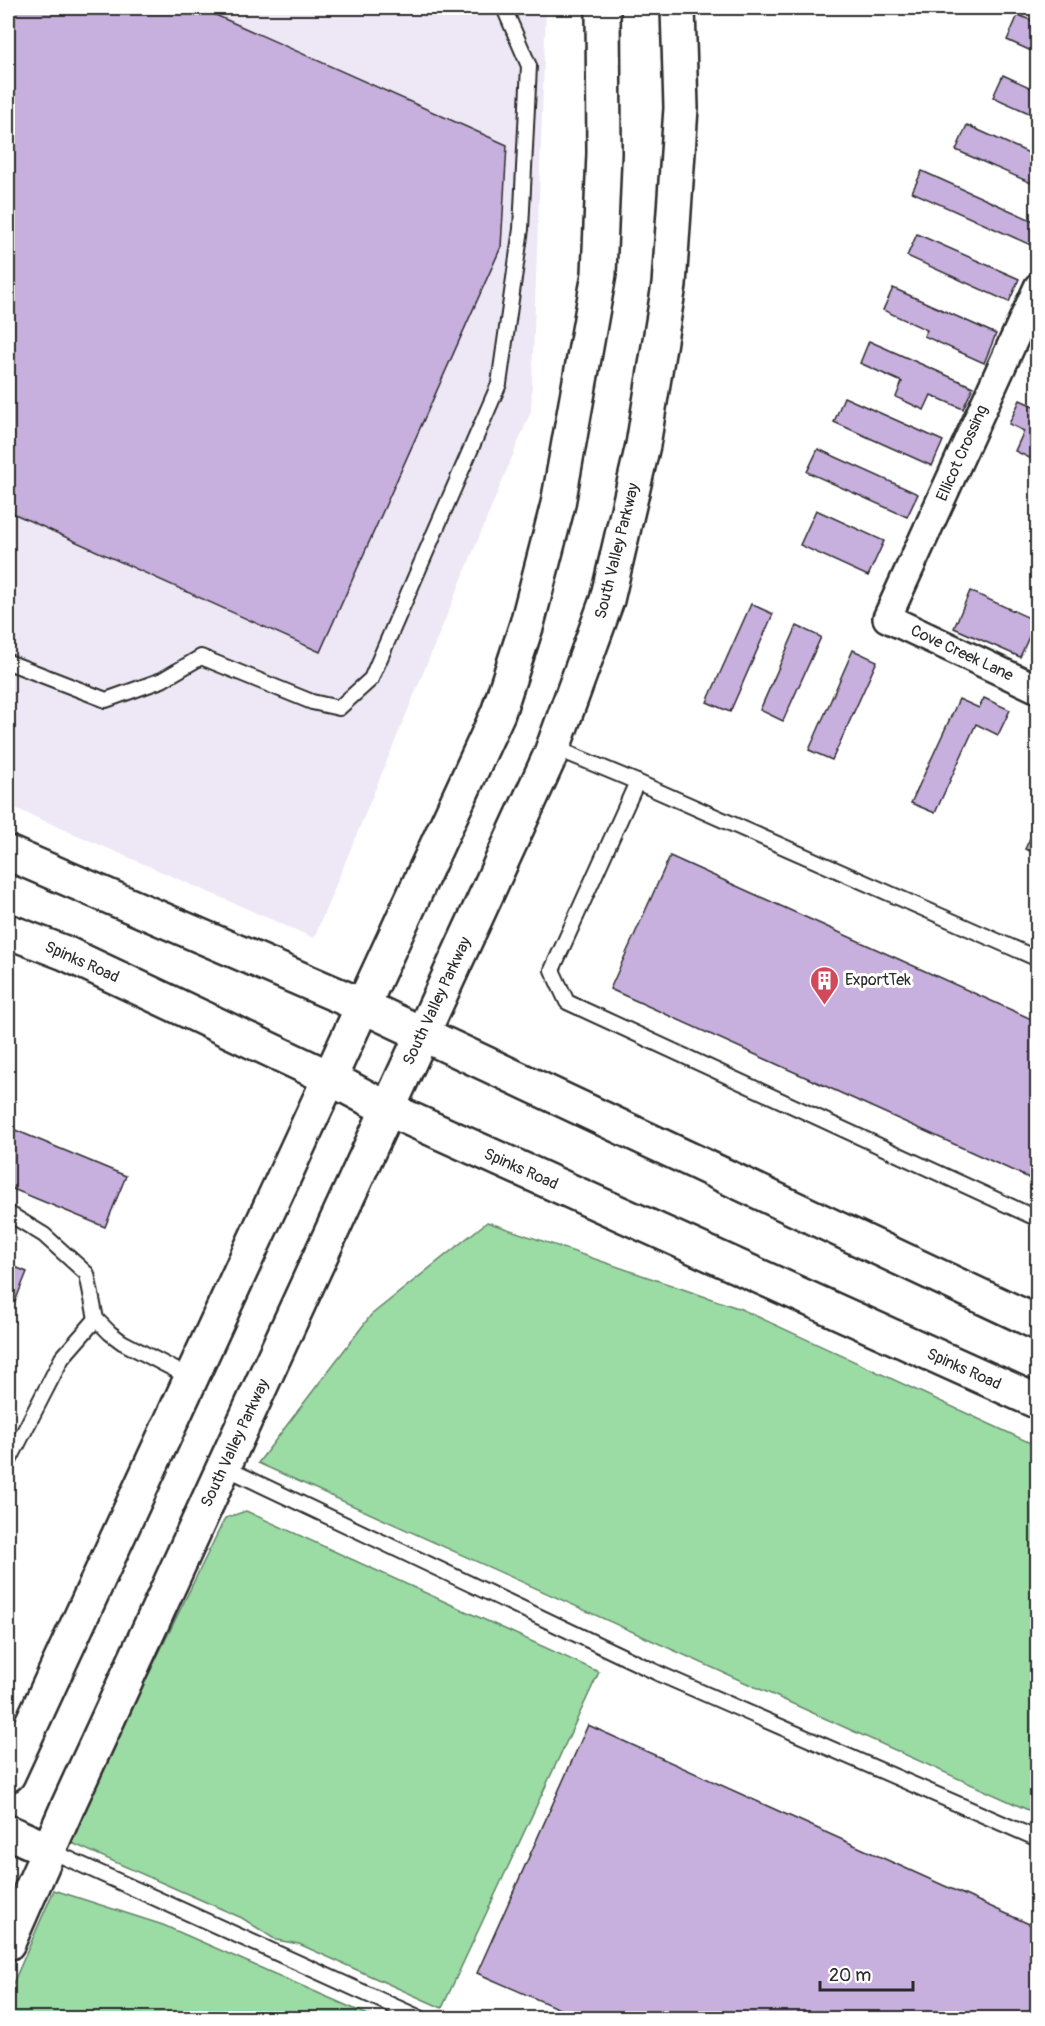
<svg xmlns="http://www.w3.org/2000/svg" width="1045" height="2026" viewBox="0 0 1045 2026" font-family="Pangolin,sans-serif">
	<rect width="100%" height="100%" fill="#fff"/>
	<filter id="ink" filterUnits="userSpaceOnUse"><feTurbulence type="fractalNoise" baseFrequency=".0167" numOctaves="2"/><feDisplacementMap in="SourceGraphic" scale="12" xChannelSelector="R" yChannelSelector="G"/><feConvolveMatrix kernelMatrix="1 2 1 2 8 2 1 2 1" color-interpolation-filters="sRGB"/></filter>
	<g filter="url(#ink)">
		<!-- built -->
		<path fill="#eee7f5" d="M8,8H546L531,411L314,938L8,805Z"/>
		<!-- green -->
		<g fill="#9bdba4" stroke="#638368" stroke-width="1.5">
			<path d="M487,1222L741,1309L1037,1446V1814L258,1463L371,1315Z"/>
			<path d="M246,1511L599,1672L442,2008L299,1944L276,1940L242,1918L67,1841L225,1518Z"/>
			<path d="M54,1890L163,1925L375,2018H8V1995Z"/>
		</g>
		<!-- building -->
		<g fill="#c7afde" stroke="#2b2b2b" stroke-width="1.5">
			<path d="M8,8H200L507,145L501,247L320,652L8,511Z"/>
			<path d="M1018,15L1038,23V54L1007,40Z"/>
			<path d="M1003,75L1038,91V117L993,97Z"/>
			<path d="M967,125L1038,157V186L956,150Z"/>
			<path d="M922,171L1038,223V236L1033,246L912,192Z"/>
			<path d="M917,234L1019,279L1009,302L907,256Z"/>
			<path d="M893,288L996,334L984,363L924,336L927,330L883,310Z"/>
			<path d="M869,341L973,387L963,409L931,395L924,410L896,397L902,382L860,363Z"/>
			<path d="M844,397L943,441L932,466L834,422Z"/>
			<path d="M1020,400L1038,408V462L1015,451L1024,431L1009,424Z"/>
			<path d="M818,449L918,494L907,517L807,472Z"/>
			<path d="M816,510L884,541L868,576L800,545Z"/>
			<path d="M970,591L1036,621L1020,657L954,628Z"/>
			<path d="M751,604L773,614L730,712L707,702Z"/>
			<path d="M797,626L821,637L783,721L760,710Z"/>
			<path d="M853,650L877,661L832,760L809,750Z"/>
			<path d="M984,698L1010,710L998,735L976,724L935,813L911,803L959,699L979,708Z"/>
			<path d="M1038,821V854L1025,849Z"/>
			<path d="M670,856L1038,1022V1182L610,989Z"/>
			<path d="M8,1127L126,1176L105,1227L8,1187Z"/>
			<path d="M8,1264L27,1272L8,1319Z"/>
			<path d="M588,1725L1038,1928V2018H580L477,1973Z"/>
		</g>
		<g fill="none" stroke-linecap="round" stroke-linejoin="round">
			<defs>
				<g id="lane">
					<path d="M8,662L106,700L162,680L201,657L312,702L339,708L371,679L499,384L521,229L529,66L504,8"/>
					<path d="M553,747L637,782L1038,959"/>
					<path d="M637,782L552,970L567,1002L1038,1219"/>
					<path d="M8,1213L44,1235L87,1274L96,1319L110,1333L122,1342L191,1378"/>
					<path d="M8,1463L62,1358L96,1319"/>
					<path d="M224,1467L662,1675L1038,1839"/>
					<path d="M49,1850L420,2018"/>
				</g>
				<path id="street" d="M1038,287L887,618L1038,689"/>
				<g id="secondary">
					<path d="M8,853L363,1006L1038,1323"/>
					<path d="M8,931L65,953L330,1078L388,1109L1038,1402"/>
					<path d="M8,1775L498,713L527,624L558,504L599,274L604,153L603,8"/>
					<path d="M8,1832L49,1850"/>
					<path d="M8,1943L68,1806L550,756L607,600L643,445L669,285L681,108L678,8"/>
				</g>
			</defs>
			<!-- lane casing -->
			<use href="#lane" stroke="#2b2b2b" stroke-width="18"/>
			<!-- street casing -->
			<use href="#street" stroke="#2b2b2b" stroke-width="32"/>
			<!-- secondary casing -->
			<use href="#secondary" stroke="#2b2b2b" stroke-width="38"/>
			<!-- lane -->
			<use href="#lane" stroke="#fff" stroke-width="14"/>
			<!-- street -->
			<use href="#street" stroke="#fff" stroke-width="27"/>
			<!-- secondary -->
			<use href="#secondary" stroke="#fff" stroke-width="33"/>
		</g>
	</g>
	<!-- icons -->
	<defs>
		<symbol id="building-pin" viewBox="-11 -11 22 30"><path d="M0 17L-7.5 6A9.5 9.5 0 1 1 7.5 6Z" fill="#d1495b" stroke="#fff"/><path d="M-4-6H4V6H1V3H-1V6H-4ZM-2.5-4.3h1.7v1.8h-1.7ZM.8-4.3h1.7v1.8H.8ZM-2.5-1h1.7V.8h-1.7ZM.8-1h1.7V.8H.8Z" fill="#fff"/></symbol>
	</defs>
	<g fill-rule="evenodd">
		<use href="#building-pin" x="808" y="964" width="33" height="45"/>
	</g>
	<g text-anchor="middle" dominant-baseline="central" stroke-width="6" stroke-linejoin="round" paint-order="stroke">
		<!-- street labels -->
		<g font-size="16" fill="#2b2b2b" stroke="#fff">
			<text transform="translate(962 453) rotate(-66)">Ellicot Crossing</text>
			<text transform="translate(617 551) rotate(-76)">South Valley Parkway</text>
			<text transform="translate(962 653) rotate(25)">Cove Creek Lane</text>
			<text transform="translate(82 962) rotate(24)">Spinks Road</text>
			<text transform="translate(437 1001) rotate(-65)">South Valley Parkway</text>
			<text transform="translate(521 1169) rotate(24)">Spinks Road</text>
			<text transform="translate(964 1369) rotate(24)">Spinks Road</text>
			<text transform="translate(235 1443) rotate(-65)">South Valley Parkway</text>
		</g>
		<!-- poi labels -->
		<g font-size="16" fill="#2b2b2b" stroke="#fff" text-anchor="start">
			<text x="845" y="980">ExportTek</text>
		</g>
	</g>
	<!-- margin -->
	<rect width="1045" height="2026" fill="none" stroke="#fff" stroke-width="30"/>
	<rect x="15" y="15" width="1015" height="1996" fill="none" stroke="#2b2b2b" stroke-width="2" filter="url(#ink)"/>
	<!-- scale -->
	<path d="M820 1981v9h93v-9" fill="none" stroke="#2b2b2b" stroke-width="3"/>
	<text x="829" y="1981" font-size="18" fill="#2b2b2b" stroke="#ffffff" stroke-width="4.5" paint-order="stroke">20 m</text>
</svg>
